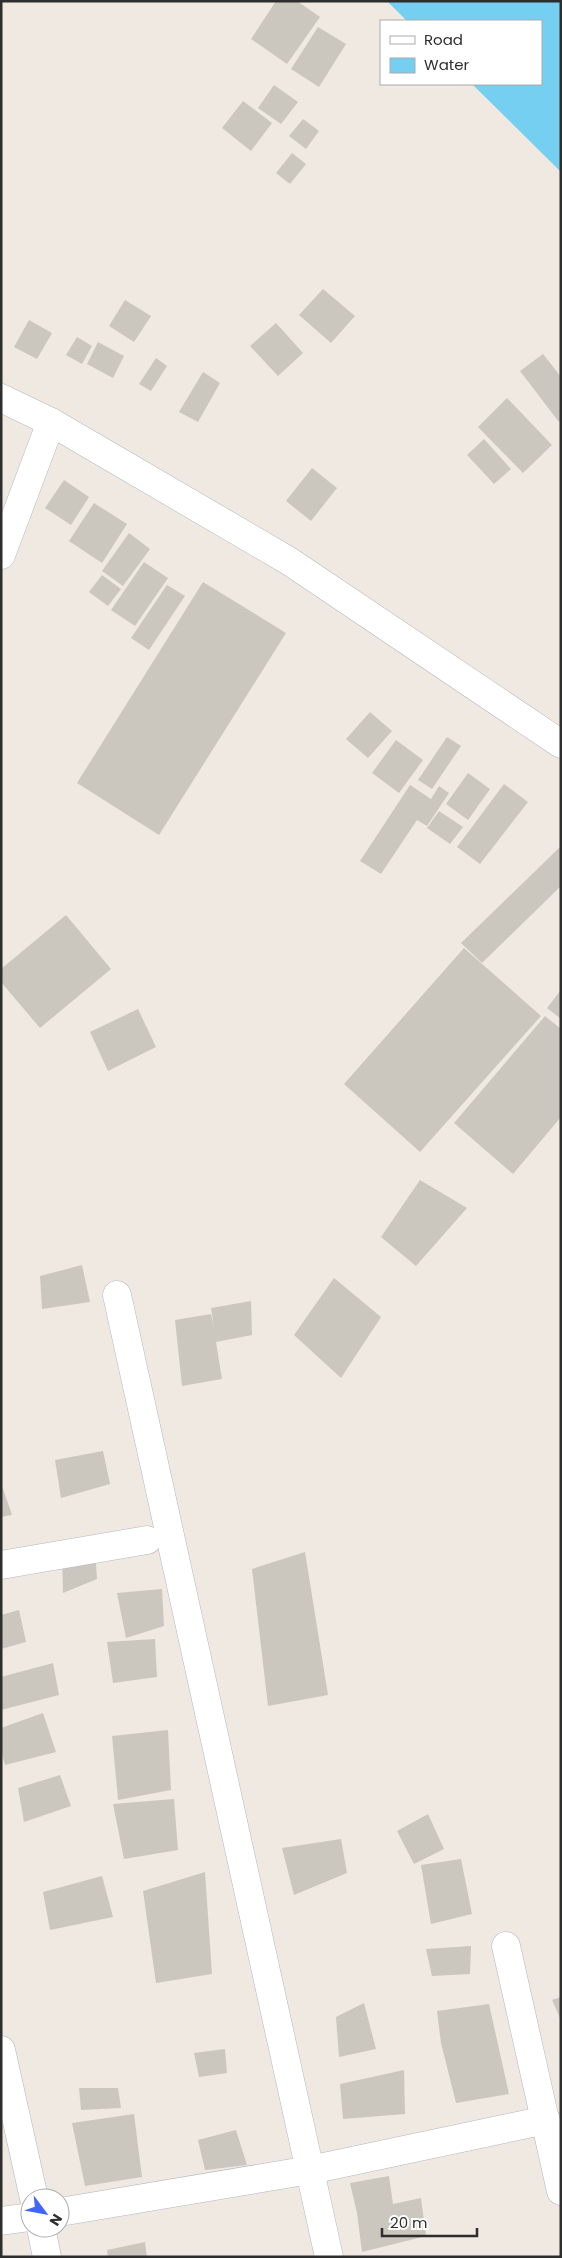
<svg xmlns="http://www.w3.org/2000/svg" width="562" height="2258" viewBox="0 0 562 2258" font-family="Poppins,sans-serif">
	<rect width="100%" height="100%" fill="#efe9e1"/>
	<!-- water -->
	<path fill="#75cff0" d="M387,1H561V172L472,84H541V21H407Z"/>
	<!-- building -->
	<g fill="#cbc7bf">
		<path d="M276,1H297L320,17L287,64L251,39Z"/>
		<path d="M318,27L346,44L319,87L291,69Z"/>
		<path d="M274,85L298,102L281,124L258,108Z"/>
		<path d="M243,101L272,123L251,151L222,128Z"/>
		<path d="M303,119L319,131L306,149L289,136Z"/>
		<path d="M292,153L306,164L290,184L276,173Z"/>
		<path d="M323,289L355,316L331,343L299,315Z"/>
		<path d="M125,300L151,316L134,342L109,326Z"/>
		<path d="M29,320L52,333L37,359L14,347Z"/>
		<path d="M276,323L303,353L278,376L250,346Z"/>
		<path d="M77,337L92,346L82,364L66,355Z"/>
		<path d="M98,342L124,356L113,378L87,364Z"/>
		<path d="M543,354L561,377V420L559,422L520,371Z"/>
		<path d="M156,358L167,366L151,391L139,384Z"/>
		<path d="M203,372L220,383L198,422L179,412Z"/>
		<path d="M507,398L552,445L523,473L478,427Z"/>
		<path d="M484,439L511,469L494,484L467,455Z"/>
		<path d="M312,468L337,488L311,521L286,501Z"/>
		<path d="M64,480L89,497L71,525L45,508Z"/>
		<path d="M94,503L127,524L102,563L69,541Z"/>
		<path d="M129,533L150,549L123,586L102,571Z"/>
		<path d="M144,562L168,578L135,626L111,610Z"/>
		<path d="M102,575L121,589L108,606L89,592Z"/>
		<path d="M203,582L286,633L159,835L77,783Z"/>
		<path d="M167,585L185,596L149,650L131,638Z"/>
		<path d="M370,712L392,731L368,758L346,739Z"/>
		<path d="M447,737L461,746L432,789L418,780Z"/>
		<path d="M396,740L423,760L399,793L372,773Z"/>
		<path d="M468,773L490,789L468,820L446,804Z"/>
		<path d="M504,784L528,802L480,864L457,847Z"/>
		<path d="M410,785L431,799L439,786L449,793L427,826L417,820L381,874L360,861Z"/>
		<path d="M439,811L463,827L450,844L427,828Z"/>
		<path d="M561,846V886L482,963L461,943Z"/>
		<path d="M66,915L111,969L40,1028L1,982V969Z"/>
		<path d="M464,948L541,1016L420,1152L344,1084Z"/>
		<path d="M561,990V1019L547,1008Z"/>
		<path d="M138,1009L156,1047L108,1071L90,1032Z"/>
		<path d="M545,1016L561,1029V1117L513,1174L454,1123Z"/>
		<path d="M420,1180L467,1208L416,1266L381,1237Z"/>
		<path d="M82,1265L90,1302L42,1309L40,1276Z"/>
		<path d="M334,1278L381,1317L341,1378L294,1335Z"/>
		<path d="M251,1301L252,1335L216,1342L222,1379L182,1386L175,1320L211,1314L214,1328L211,1308Z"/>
		<path d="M103,1451L110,1484L61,1498L55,1460Z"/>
		<path d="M1,1483L12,1515L1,1517Z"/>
		<path d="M95,1549L97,1579L63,1593L62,1555Z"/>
		<path d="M305,1552L328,1695L268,1706L252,1569Z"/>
		<path d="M162,1589L164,1626L126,1638L117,1593Z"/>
		<path d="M19,1610L26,1642L1,1649V1615Z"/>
		<path d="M155,1639L157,1677L113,1683L107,1642Z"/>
		<path d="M53,1663L59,1695L1,1710V1677Z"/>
		<path d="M43,1713L56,1752L5,1765L1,1749V1728Z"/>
		<path d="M168,1730L171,1790L118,1800L112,1736Z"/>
		<path d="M60,1775L71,1806L24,1822L18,1788Z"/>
		<path d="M174,1799L178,1850L124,1859L113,1804Z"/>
		<path d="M428,1814L444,1849L414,1864L397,1831Z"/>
		<path d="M341,1839L347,1873L294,1895L282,1848Z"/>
		<path d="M461,1859L472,1914L431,1924L421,1865Z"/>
		<path d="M205,1872L212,1974L156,1983L143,1891Z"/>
		<path d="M102,1876L113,1917L50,1930L43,1892Z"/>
		<path d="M471,1946L470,1974L432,1976L426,1949Z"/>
		<path d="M561,1997V2020L552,2000Z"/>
		<path d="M364,2003L376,2049L339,2057L336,2017Z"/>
		<path d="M489,2004L509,2094L456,2103L441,2043L437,2011Z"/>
		<path d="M225,2049L227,2073L199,2077L194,2053Z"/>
		<path d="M404,2070L405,2114L343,2119L340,2084Z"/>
		<path d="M79,2088H118L121,2108L81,2110Z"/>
		<path d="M134,2114L142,2177L85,2186L72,2123Z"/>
		<path d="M236,2130L247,2165L205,2170L198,2140Z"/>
		<path d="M389,2176L393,2204L421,2198L426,2236L362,2252L357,2213L350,2183Z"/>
		<path d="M145,2242L147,2257H108L107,2250Z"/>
	</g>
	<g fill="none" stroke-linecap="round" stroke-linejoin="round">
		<defs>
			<g id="minor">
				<path d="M1,398L51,422L289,561L561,744"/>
				<path d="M1,555L51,422"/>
				<path d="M117,1295L329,2257"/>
				<path d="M1,1565L147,1540"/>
				<path d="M506,1946L561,2191"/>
				<path d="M1,2050L34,2198"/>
				<path d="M60,2212L310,2170L546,2120"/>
				<path d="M1,2221L30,2217"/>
				<path d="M41,2228L47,2257"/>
			</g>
		</defs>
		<!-- minor casing -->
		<use href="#minor" stroke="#b4b7c1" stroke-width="29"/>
		<!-- minor -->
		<use href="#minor" stroke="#fff" stroke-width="28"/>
	</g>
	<!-- border -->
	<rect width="562" height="2258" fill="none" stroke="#2e2e2e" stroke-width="5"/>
	<!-- legend -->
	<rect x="380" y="20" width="162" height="65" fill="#ffffff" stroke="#ababab"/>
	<rect x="390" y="36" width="25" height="8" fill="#ffffff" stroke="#ababab"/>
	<text x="424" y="45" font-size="15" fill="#2e2e2e">Road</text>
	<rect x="390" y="58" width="25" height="15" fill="#75cff0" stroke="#ababab"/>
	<text x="424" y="70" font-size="15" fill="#2e2e2e">Water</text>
	<!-- north arrow -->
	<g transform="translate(45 2213) rotate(122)"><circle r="24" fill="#ffffff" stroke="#ababab"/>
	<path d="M0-4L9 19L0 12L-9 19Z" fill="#4264fb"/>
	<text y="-8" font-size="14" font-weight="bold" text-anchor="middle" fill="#2e2e2e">N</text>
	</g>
	<!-- scale -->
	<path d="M382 2228v8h95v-8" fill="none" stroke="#2e2e2e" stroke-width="2.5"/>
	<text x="390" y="2228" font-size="15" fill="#2e2e2e" stroke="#ffffff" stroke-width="4" paint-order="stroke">20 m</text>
</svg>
